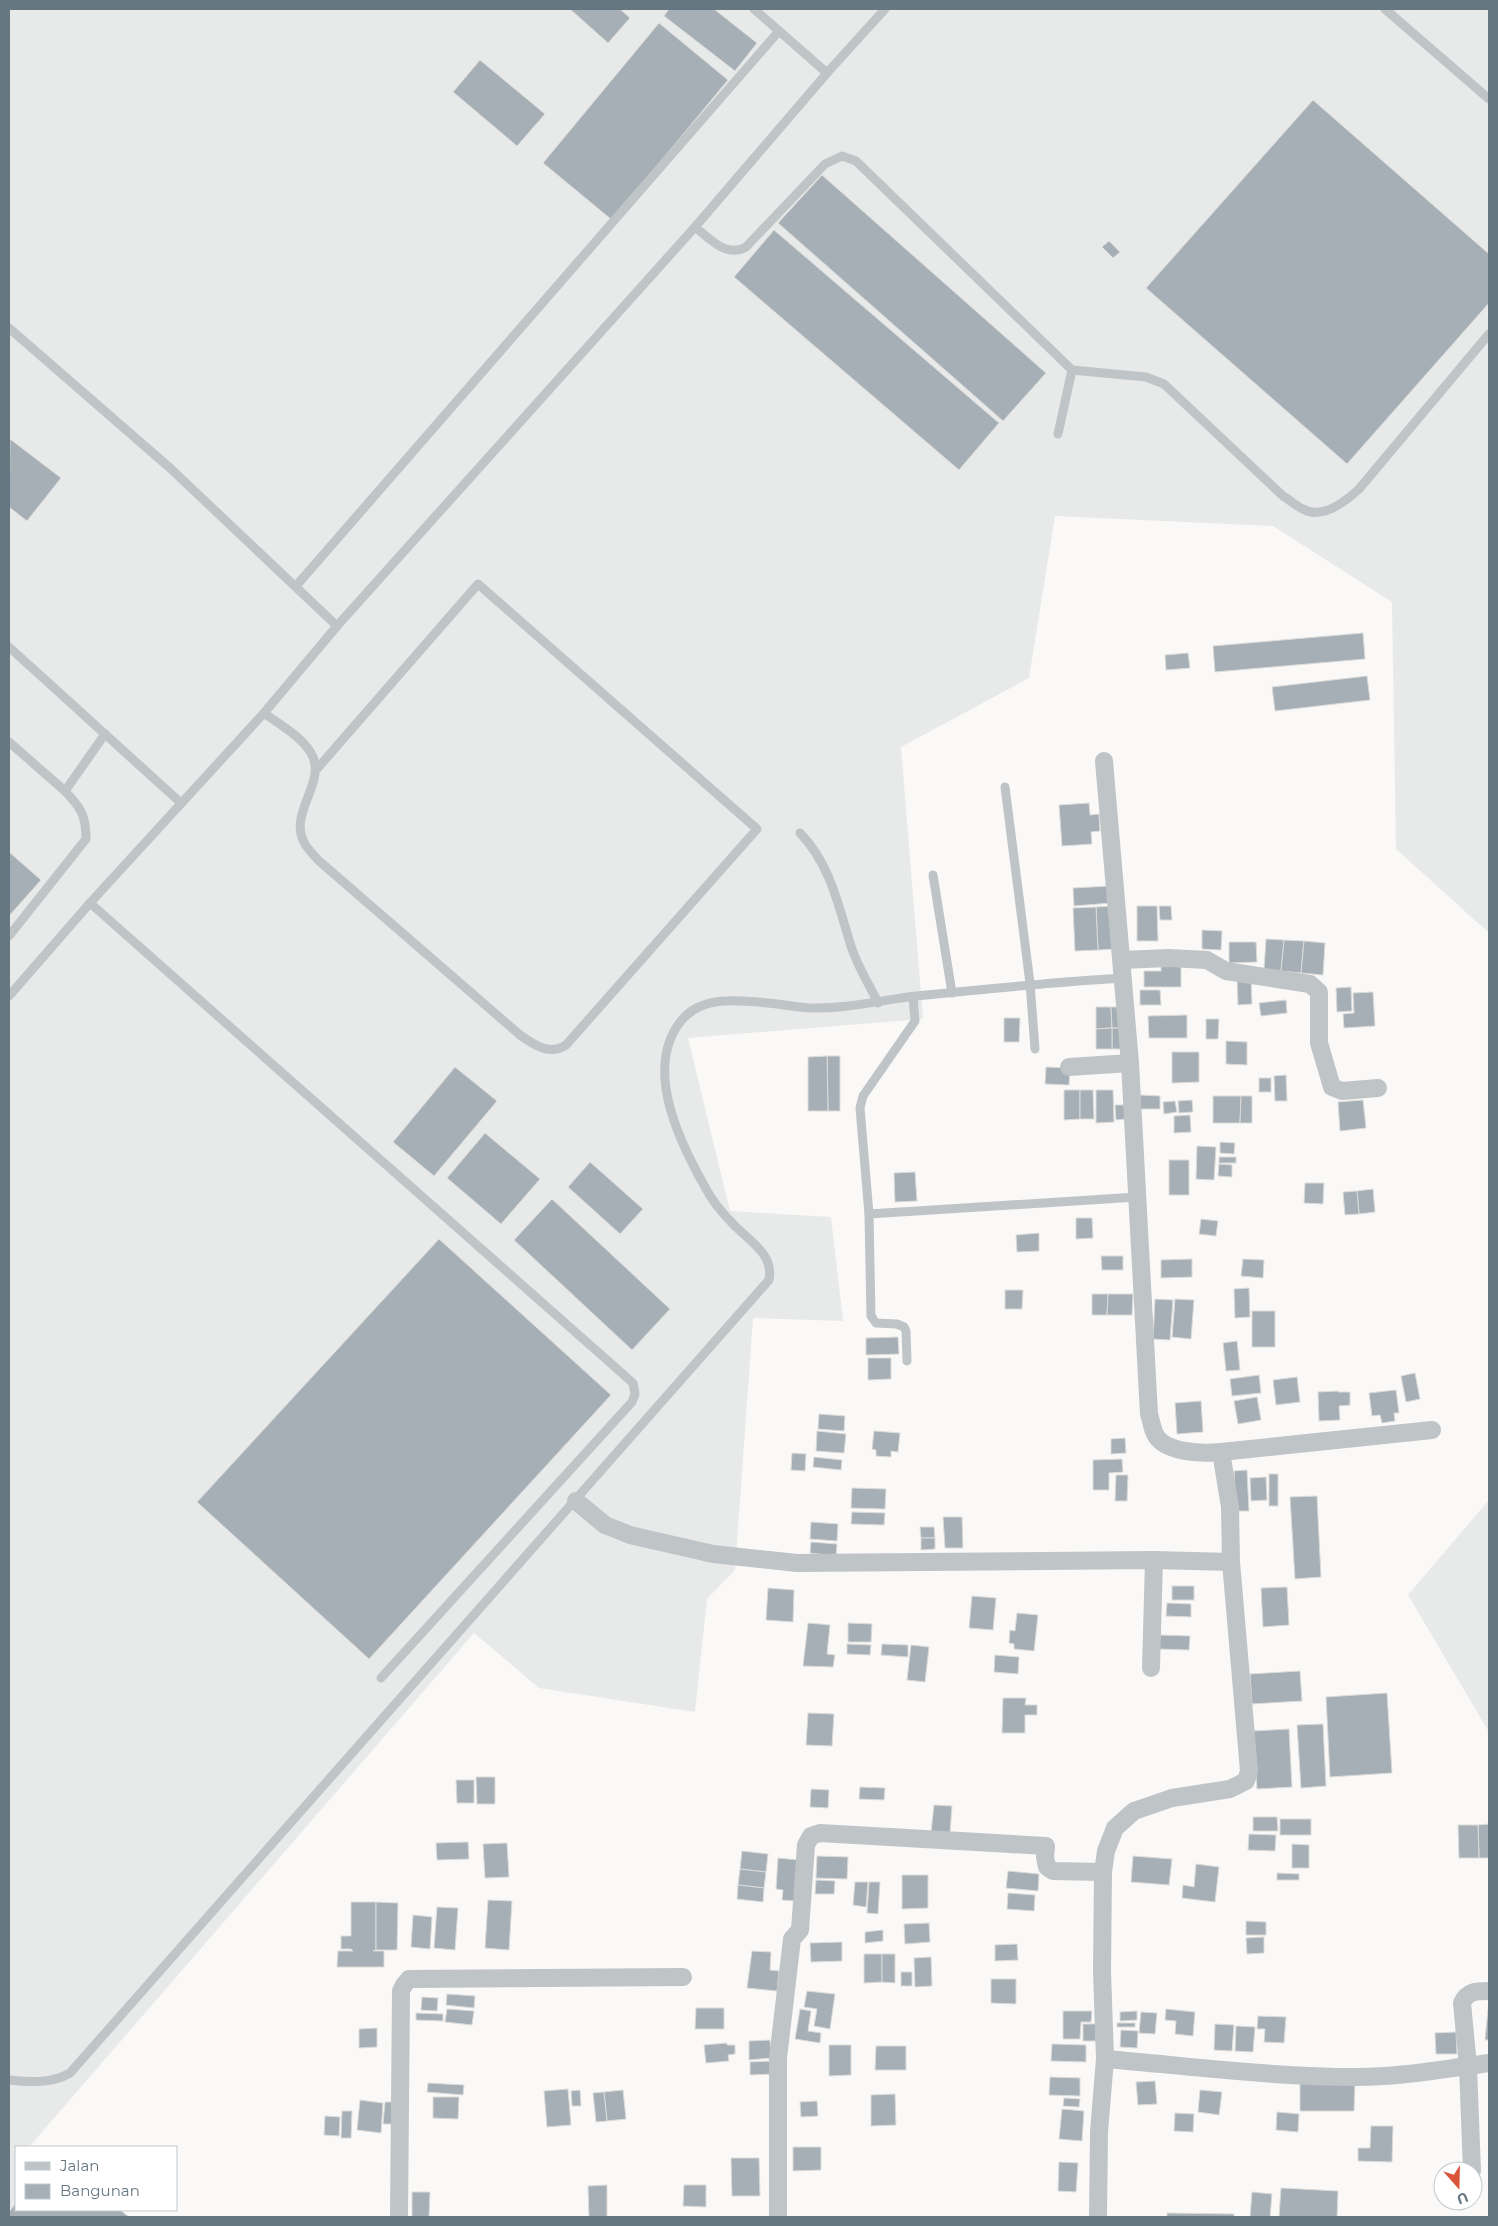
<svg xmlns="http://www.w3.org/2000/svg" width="1498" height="2226" viewBox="0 0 1498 2226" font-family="Montserrat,sans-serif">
	<rect width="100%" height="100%" fill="#faf9f8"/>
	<!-- built -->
	<g fill="#e8e9e9">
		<path d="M9,9H1489V933L1396,849L1392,602L1273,526L1055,516L1029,678L901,747L923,1019L688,1038L730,1211L831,1217L843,1321L753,1318L735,1570L707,1599L695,1712L539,1688L474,1633L29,2147H16V2210H104L113,2217H9Z"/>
		<path d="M1489,1500V1732L1408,1595Z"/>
	</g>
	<!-- building -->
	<g fill="#a6afb5" stroke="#dbdbda">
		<path d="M570,9H620L630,18L608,43Z"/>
		<path d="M669,9H714L757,43L735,71L664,16Z"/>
		<path d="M659,23L728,80L612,220L543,163Z"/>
		<path d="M480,60L545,114L517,146L453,92Z"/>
		<path d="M1313,100L1489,254V303L1347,464L1146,288Z"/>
		<path d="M822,175L1046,373L1003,421L778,223Z"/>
		<path d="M774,230L999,423L959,470L734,277Z"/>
		<path d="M1109,241L1120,252L1113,258L1102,247Z"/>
		<path d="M10,439L61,478L27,521L9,507Z"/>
		<path d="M1363,633L1365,659L1215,672L1213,646Z"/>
		<path d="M1188,653L1190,668L1166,670L1165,655Z"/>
		<path d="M1367,676L1370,700L1275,711L1272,687Z"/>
		<path d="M1089,803L1090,815L1099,814L1100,831L1091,832L1092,844L1062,846L1059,805Z"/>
		<path d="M9,852L41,880L9,916Z"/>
		<path d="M1110,886L1111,903L1074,906L1073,888Z"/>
		<path d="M1114,906L1116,949L1098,950L1096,907Z"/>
		<path d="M1137,906H1157L1158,941H1137Z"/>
		<path d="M1159,906H1171L1172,920H1160Z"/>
		<path d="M1096,907L1098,950L1075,951L1073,908Z"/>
		<path d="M1202,930L1222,931L1221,950L1202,949Z"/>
		<path d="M1266,939L1284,940L1281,971L1264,970Z"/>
		<path d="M1284,940L1304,941L1301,973L1281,971Z"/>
		<path d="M1304,941L1325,943L1323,975L1301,973Z"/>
		<path d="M1229,942H1256L1257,962L1229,963Z"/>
		<path d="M1161,961H1181V987H1144V971H1161Z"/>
		<path d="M1251,979L1252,1004L1238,1005L1237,980Z"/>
		<path d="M1351,987L1352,1011L1337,1012L1336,988Z"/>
		<path d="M1140,990H1160L1161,1005H1140Z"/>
		<path d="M1373,992L1375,1026L1344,1028L1343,1014L1354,1013L1353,993Z"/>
		<path d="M1286,1000L1287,1013L1261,1016L1259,1003Z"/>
		<path d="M1096,1007H1111L1112,1028L1096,1029Z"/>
		<path d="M1111,1007H1124L1125,1028H1112Z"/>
		<path d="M1187,1015V1038H1149L1148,1016Z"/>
		<path d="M1004,1018H1020L1019,1042H1004Z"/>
		<path d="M1206,1019H1219L1218,1039H1206Z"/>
		<rect x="1112" y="1028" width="13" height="21"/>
		<path d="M1112,1028V1049H1096V1029Z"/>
		<path d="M1226,1041L1247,1042V1065L1226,1064Z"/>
		<path d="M1172,1052H1199V1082L1172,1083Z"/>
		<path d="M827,1056H840V1111H828Z"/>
		<path d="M827,1056L828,1111H808V1057Z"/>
		<path d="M455,1067L497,1101L434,1176L393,1142Z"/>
		<path d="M1046,1067L1070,1068L1069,1085L1045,1084Z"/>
		<path d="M1286,1075L1287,1101H1275L1274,1076Z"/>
		<rect x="1259" y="1078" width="12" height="14"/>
		<path d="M1064,1090H1080V1119L1064,1120Z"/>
		<path d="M1080,1090H1093L1094,1119H1080Z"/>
		<path d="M1096,1090H1113L1114,1122L1096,1123Z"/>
		<path d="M1140,1095L1160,1096V1109H1140Z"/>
		<path d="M1213,1096H1241L1240,1123H1213Z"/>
		<path d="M1241,1096H1252V1123H1240Z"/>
		<path d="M1192,1100L1193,1112L1179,1113L1178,1101Z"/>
		<path d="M1363,1100L1366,1128L1340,1131L1338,1102Z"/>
		<path d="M1175,1101L1177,1112L1164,1114L1163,1102Z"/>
		<path d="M1115,1105H1124L1125,1119L1116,1120Z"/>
		<path d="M1190,1115L1191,1132L1174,1133V1116Z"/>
		<path d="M485,1133L540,1179L501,1224L447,1178Z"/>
		<path d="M1220,1142L1235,1143L1234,1154L1220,1153Z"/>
		<path d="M1197,1146L1216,1147L1214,1180L1196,1179Z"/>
		<rect x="1219" y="1157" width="17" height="6"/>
		<rect x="1169" y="1160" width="20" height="35"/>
		<path d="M590,1162L643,1209L620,1234L568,1187Z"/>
		<path d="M1219,1164L1232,1165V1177L1218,1176Z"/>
		<path d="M915,1172L917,1201L895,1202L894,1173Z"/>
		<path d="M1305,1183H1324L1323,1204L1304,1203Z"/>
		<path d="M1373,1189L1375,1212L1359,1214L1357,1191Z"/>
		<path d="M1357,1191L1359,1214L1345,1215L1343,1192Z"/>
		<path d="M552,1199L670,1309L632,1350L514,1240Z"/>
		<path d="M1076,1218H1092L1093,1238L1076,1239Z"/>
		<path d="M1201,1219L1218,1221L1216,1236L1199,1234Z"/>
		<path d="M1039,1233V1251L1017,1252L1016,1235Z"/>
		<path d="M439,1239L611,1395L369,1659L197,1502Z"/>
		<path d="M1101,1256H1123V1270H1102Z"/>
		<path d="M1192,1259V1277L1161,1278V1260Z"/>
		<path d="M1243,1259L1264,1260L1263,1278L1241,1276Z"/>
		<path d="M1249,1288L1250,1317L1235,1318L1234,1289Z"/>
		<path d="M1005,1290H1023L1022,1309H1005Z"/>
		<path d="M1092,1294H1108L1107,1315H1092Z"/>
		<path d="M1108,1294H1133L1132,1315H1107Z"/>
		<path d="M1155,1299L1173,1300L1170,1340L1153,1339Z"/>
		<path d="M1175,1299L1194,1300L1191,1339L1172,1337Z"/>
		<rect x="1252" y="1311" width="23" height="36"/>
		<path d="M898,1337L899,1354L866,1355V1338Z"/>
		<path d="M1237,1341L1240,1370L1226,1371L1223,1343Z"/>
		<path d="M868,1358H891V1379L868,1380Z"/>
		<path d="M1415,1373L1420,1399L1406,1402L1401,1376Z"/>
		<path d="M1259,1375L1261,1393L1232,1396L1230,1379Z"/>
		<path d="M1297,1377L1300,1402L1276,1405L1273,1380Z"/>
		<path d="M1396,1390L1399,1413H1394L1395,1421L1382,1423L1380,1415L1372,1416L1369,1393Z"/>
		<path d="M1338,1391V1392H1350V1405L1339,1406L1340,1420L1319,1421L1318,1392Z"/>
		<path d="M1257,1397L1261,1420L1238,1424L1234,1401Z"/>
		<path d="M1201,1401L1203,1432L1177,1434L1175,1403Z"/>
		<path d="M819,1414L845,1416L844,1431L818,1429Z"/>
		<path d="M817,1431L846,1434L844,1453L816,1451Z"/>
		<path d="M874,1431L900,1433L898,1452L891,1451V1457L876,1456V1450L872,1449Z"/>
		<path d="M1125,1438L1126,1453L1111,1454V1439Z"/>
		<path d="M792,1453L806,1454L805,1471L791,1470Z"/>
		<path d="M814,1457L842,1460L841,1470L813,1467Z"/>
		<path d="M1122,1459L1123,1472L1109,1473V1490H1093V1460Z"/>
		<path d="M1247,1470L1249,1511H1236L1234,1471Z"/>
		<rect x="1269" y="1474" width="9" height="32"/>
		<path d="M1116,1475H1128L1127,1501H1115Z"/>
		<path d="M1266,1477L1267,1500L1251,1501L1250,1478Z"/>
		<path d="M852,1488L886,1489L885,1509L851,1508Z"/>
		<path d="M1317,1496L1321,1577L1295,1579L1290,1497Z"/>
		<path d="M852,1512L885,1513L884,1525L851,1524Z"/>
		<path d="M943,1517H962L963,1548H945Z"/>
		<path d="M811,1522L838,1524L837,1541L810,1539Z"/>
		<path d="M920,1527H934L935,1538H921Z"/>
		<path d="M921,1538H935V1549L921,1550Z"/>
		<path d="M811,1542L837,1544L836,1556L810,1553Z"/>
		<rect x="1172" y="1586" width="22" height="14"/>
		<path d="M1287,1587L1289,1625L1263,1627L1261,1588Z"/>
		<path d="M768,1588L794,1590L793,1622L766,1620Z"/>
		<path d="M972,1596L996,1598L993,1630L969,1628Z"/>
		<path d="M1167,1603L1191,1604V1617L1166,1616Z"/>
		<path d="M1017,1613L1038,1615L1034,1651L1014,1649V1644L1009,1643L1010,1630L1015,1631Z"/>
		<path d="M808,1623L830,1625L827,1654L835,1655L833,1667L803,1666Z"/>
		<path d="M848,1623L872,1624L871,1642H848Z"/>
		<path d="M1160,1635L1190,1636L1189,1650L1159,1649Z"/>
		<path d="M847,1644L871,1645L870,1655L847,1654Z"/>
		<path d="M882,1644L908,1645V1657L881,1655Z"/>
		<path d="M911,1645L929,1647L925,1682L907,1680Z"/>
		<path d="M995,1655L1019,1657L1018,1674L994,1672Z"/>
		<path d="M1300,1671L1302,1701L1252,1704L1250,1674Z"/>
		<path d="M1387,1693L1392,1773L1330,1777L1326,1697Z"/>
		<path d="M1003,1698H1026L1025,1705H1037V1715H1025V1733H1002Z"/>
		<path d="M808,1713L834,1714L832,1746L806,1745Z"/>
		<path d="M1323,1724L1326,1786L1301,1788L1297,1725Z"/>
		<path d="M1289,1729L1292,1787L1257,1789L1253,1731Z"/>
		<path d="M476,1777H495V1804H477Z"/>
		<path d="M456,1780H474V1803H457Z"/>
		<path d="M860,1787L885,1788L884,1800L859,1799Z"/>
		<path d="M811,1789L829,1790L828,1808L810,1807Z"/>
		<path d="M934,1805L952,1806L950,1833L931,1832Z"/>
		<path d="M1253,1817H1277L1278,1831H1253Z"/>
		<rect x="1280" y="1819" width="31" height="16"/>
		<path d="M1489,1824V1858H1479L1478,1825Z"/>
		<path d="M1458,1825H1478L1479,1858H1459Z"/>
		<path d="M1249,1834L1276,1835L1275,1851L1248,1850Z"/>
		<path d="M468,1842L469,1859L437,1860L436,1843Z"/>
		<path d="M507,1843L509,1877L485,1878L483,1844Z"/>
		<path d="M1292,1844L1309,1845V1868H1292Z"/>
		<path d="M742,1851L768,1854L766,1872L740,1869Z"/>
		<path d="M817,1856L848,1857L847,1879L816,1878Z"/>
		<path d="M1133,1856L1172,1859L1169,1885L1131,1882Z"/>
		<path d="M778,1858L799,1860L796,1901L782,1900L783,1890L776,1889Z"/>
		<path d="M1196,1864L1219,1867L1215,1902L1182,1898L1183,1885L1194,1887Z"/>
		<path d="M740,1869L766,1872L764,1888L738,1885Z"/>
		<path d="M1008,1871L1039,1874L1038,1891L1006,1888Z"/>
		<path d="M1277,1873L1299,1874V1880H1277Z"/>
		<path d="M902,1875H928V1908L902,1909Z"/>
		<path d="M816,1880L835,1881L834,1894H815Z"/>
		<path d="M855,1882H868L866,1907L853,1905Z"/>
		<path d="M869,1882H880L878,1914L867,1913Z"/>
		<path d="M738,1885L764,1888L763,1902L737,1899Z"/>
		<path d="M1008,1893L1035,1895L1034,1911L1007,1909Z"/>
		<path d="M488,1900L512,1901L509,1950L485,1948Z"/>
		<path d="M351,1902H376V1950L373,1951H384V1967H337L338,1951H353L351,1949H341V1936H351Z"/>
		<path d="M376,1902L398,1903L397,1950H376Z"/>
		<path d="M437,1907L458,1908L455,1950L434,1948Z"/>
		<path d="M413,1915L432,1917L430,1949L411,1947Z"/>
		<path d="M1246,1921L1266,1922V1935H1246Z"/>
		<path d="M929,1923L930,1942L905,1944L904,1924Z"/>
		<path d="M883,1930V1941L865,1943V1932Z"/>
		<path d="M1264,1937V1953L1247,1954L1246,1938Z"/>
		<path d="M842,1942V1961L811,1962L810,1943Z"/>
		<path d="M1017,1944L1018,1960L995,1961V1945Z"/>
		<path d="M752,1951L771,1952L770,1970L779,1971L777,1991L747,1988Z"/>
		<path d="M864,1954H882V1982L864,1983Z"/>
		<path d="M882,1954H895V1983L882,1982Z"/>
		<path d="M931,1957L932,1986L915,1987L914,1958Z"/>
		<rect x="901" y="1972" width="11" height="14"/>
		<path d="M991,1979H1016V2004L991,2003Z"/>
		<path d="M807,1991L835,1994L830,2029L814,2026L817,2009L804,2007Z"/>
		<path d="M447,1994L475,1996L474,2008L446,2005Z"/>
		<path d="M422,1997L438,1998L437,2011L421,2010Z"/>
		<path d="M696,2008H724V2029H695Z"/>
		<path d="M447,2009L474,2011L472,2025L445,2022Z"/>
		<path d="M800,2009L811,2011L808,2031L821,2033L820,2043L795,2039Z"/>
		<path d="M1166,2009L1195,2012L1193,2036L1175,2034L1176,2021L1165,2020Z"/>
		<path d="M1488,2009H1489V2040H1485Z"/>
		<path d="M1063,2011H1092L1091,2022H1081L1080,2039H1063Z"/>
		<path d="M1137,2011V2020L1120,2021V2012Z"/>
		<path d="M1141,2012L1157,2013L1155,2034L1139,2033Z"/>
		<path d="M416,2013L443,2014V2021L416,2020Z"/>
		<path d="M1258,2016L1286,2017L1284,2043L1264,2042L1265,2029H1257Z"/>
		<rect x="1117" y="2023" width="18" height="4"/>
		<rect x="1083" y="2024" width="13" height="17"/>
		<path d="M1215,2024L1234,2025L1232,2051L1214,2050Z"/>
		<path d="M1236,2026L1255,2027L1253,2052L1235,2051Z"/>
		<path d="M377,2028V2047L359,2048V2029Z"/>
		<path d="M1121,2030L1138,2031L1137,2048L1120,2047Z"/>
		<path d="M1456,2032L1457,2054H1436L1435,2033Z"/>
		<path d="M770,2040L771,2058L749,2060V2041Z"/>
		<path d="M727,2043V2045H735V2054L728,2055L729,2061L706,2063L704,2045Z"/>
		<path d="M1052,2044L1086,2045V2062L1051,2061Z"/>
		<path d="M829,2045H851V2075L829,2076Z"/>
		<path d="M876,2046H906V2070H875Z"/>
		<path d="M772,2061L773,2074L750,2075V2062Z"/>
		<path d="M1050,2077L1080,2078V2096L1049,2095Z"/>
		<path d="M1155,2081L1157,2104L1138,2105L1136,2082Z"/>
		<path d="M428,2083L464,2085L463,2095L427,2092Z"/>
		<path d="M1300,2083L1355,2084L1354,2111H1300Z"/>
		<path d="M568,2089L571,2125L547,2127L544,2091Z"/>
		<path d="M580,2090L581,2106H572L571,2091Z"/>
		<path d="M623,2090L626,2119L607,2121L604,2092Z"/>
		<path d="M1200,2090L1222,2092L1219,2115L1198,2112Z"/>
		<path d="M604,2092L607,2121L596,2122L593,2093Z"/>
		<path d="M895,2094L896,2125L871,2126V2095Z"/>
		<path d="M433,2097H459L458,2119L433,2118Z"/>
		<path d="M1064,2098L1080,2099L1079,2107L1063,2106Z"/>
		<path d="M360,2100L383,2103L381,2133L357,2130Z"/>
		<path d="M817,2101L818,2116L801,2117L800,2102Z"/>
		<path d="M385,2102H397L395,2124H383Z"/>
		<path d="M1062,2109L1084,2111L1082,2141L1059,2139Z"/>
		<path d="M342,2111H352L351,2138H341Z"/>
		<path d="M1277,2112L1299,2114L1298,2132L1276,2130Z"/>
		<path d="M1175,2113L1194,2114L1193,2132L1174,2131Z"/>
		<path d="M325,2116L340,2117L339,2136L324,2135Z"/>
		<path d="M1371,2126H1393L1392,2162L1358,2161V2148H1370Z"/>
		<path d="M793,2147H821V2170L793,2171Z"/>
		<path d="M731,2158H759L760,2196H732Z"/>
		<path d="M1059,2162L1078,2163L1076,2192L1058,2191Z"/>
		<path d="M607,2185V2217H589L588,2186Z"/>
		<path d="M684,2185H706V2207L683,2206Z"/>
		<path d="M1281,2188L1338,2191L1337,2217H1279Z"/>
		<path d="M412,2192H430L429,2217H412Z"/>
		<path d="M1252,2192L1272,2194L1270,2217H1250Z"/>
		<path d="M16,2203V2210H120L129,2217H9V2212Z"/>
		<path d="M1167,2213L1234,2214V2217H1167Z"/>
	</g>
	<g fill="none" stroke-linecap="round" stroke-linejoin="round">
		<!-- lane -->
		<g stroke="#bfc4c7" stroke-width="9">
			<path d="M754,9L827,73"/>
			<path d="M1385,9L1489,99"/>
			<path d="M695,227C710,239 726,258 746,247L825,164L842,156L856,161L1072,370L1146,377L1164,384L1283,496C1290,500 1296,506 1303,509C1322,520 1346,501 1359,489L1489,334"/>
			<path d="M9,328L170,468L337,626"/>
			<path d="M1058,434L1072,370"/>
			<path d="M296,586L779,31"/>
			<path d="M9,647L181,803"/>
			<path d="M264,713C280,725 301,736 311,753C328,781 288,813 304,842C307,849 314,855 318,860L520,1035C534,1045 550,1056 566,1045L757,829L478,584L316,770"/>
			<path d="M9,742L65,791"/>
			<path d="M1005,787L1030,983L1035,1049"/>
			<path d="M800,833C830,864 838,904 850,943C856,964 869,984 878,1003"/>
			<path d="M933,875L952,993"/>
			<path d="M90,903L633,1383L635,1394L632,1402L381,1678"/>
			<path d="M9,936L86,839C86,815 81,808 65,791L105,734"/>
			<path d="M9,996L90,903L264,713L337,626L695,227L827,73L885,9"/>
			<path d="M869,1214L1137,1197"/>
			<path d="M907,1361L906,1331L904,1327L897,1324L876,1323L871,1316L869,1214L860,1108L863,1096L915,1021L913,997"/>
			<path d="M9,2080C30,2082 51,2084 70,2073L769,1280C774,1255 751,1242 735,1226C724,1215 712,1201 705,1187C680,1143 643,1068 681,1021C703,993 746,1001 777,1004C788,1005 800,1008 811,1008C846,1009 881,1000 916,996C985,989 1054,982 1123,978"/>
		</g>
		<!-- street -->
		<g stroke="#bfc4c7" stroke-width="18">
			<path d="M1122,960L1169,958L1207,960L1226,971L1310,984L1319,992V1043L1332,1087L1342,1091L1378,1088"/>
			<path d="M1069,1067L1130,1063"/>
			<path d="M1221,1452L1432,1430"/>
			<path d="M576,1501L605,1525L630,1535L713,1554L797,1563L1154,1560L1231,1562"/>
			<path d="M1151,1668L1154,1560"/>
			<path d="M1105,2059C1189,2066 1274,2077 1357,2077C1395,2077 1431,2071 1468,2066L1462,2003C1467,1991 1477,1991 1489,1991"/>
			<path d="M1472,2171L1468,2066L1489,2063"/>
			<path d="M399,2217L401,1991L404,1985L409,1979L683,1977"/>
			<path d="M778,2217V2058L792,1939L800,1930L806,1845L811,1836L820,1833L1046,1846L1045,1857L1047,1867L1053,1871L1103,1872"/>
			<path d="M1098,2217L1099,2132L1105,2059L1102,1971L1103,1872L1106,1851L1115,1828L1134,1811L1172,1798L1230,1789L1246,1781L1249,1771L1231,1562L1230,1507L1221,1452C1203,1454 1164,1453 1155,1434C1152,1428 1151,1420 1149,1414L1130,1063L1104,761"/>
		</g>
	</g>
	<!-- border -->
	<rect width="1498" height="2226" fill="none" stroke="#667781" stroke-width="20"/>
	<!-- legend -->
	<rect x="15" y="2146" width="162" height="65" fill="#ffffff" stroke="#c2c9cd"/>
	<rect x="25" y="2162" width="25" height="8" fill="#bfc4c7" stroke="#c2c9cd"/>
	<text x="60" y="2171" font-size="15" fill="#667781">Jalan</text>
	<rect x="25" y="2184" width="25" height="15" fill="#a6afb5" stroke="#c2c9cd"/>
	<text x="60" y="2196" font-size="15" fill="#667781">Bangunan</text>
	<!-- north arrow -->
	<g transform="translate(1458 2186) rotate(160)"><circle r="24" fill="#ffffff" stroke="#c2c9cd"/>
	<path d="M0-4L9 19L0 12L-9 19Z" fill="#d95438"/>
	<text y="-8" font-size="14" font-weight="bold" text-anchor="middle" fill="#667781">U</text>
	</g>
</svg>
